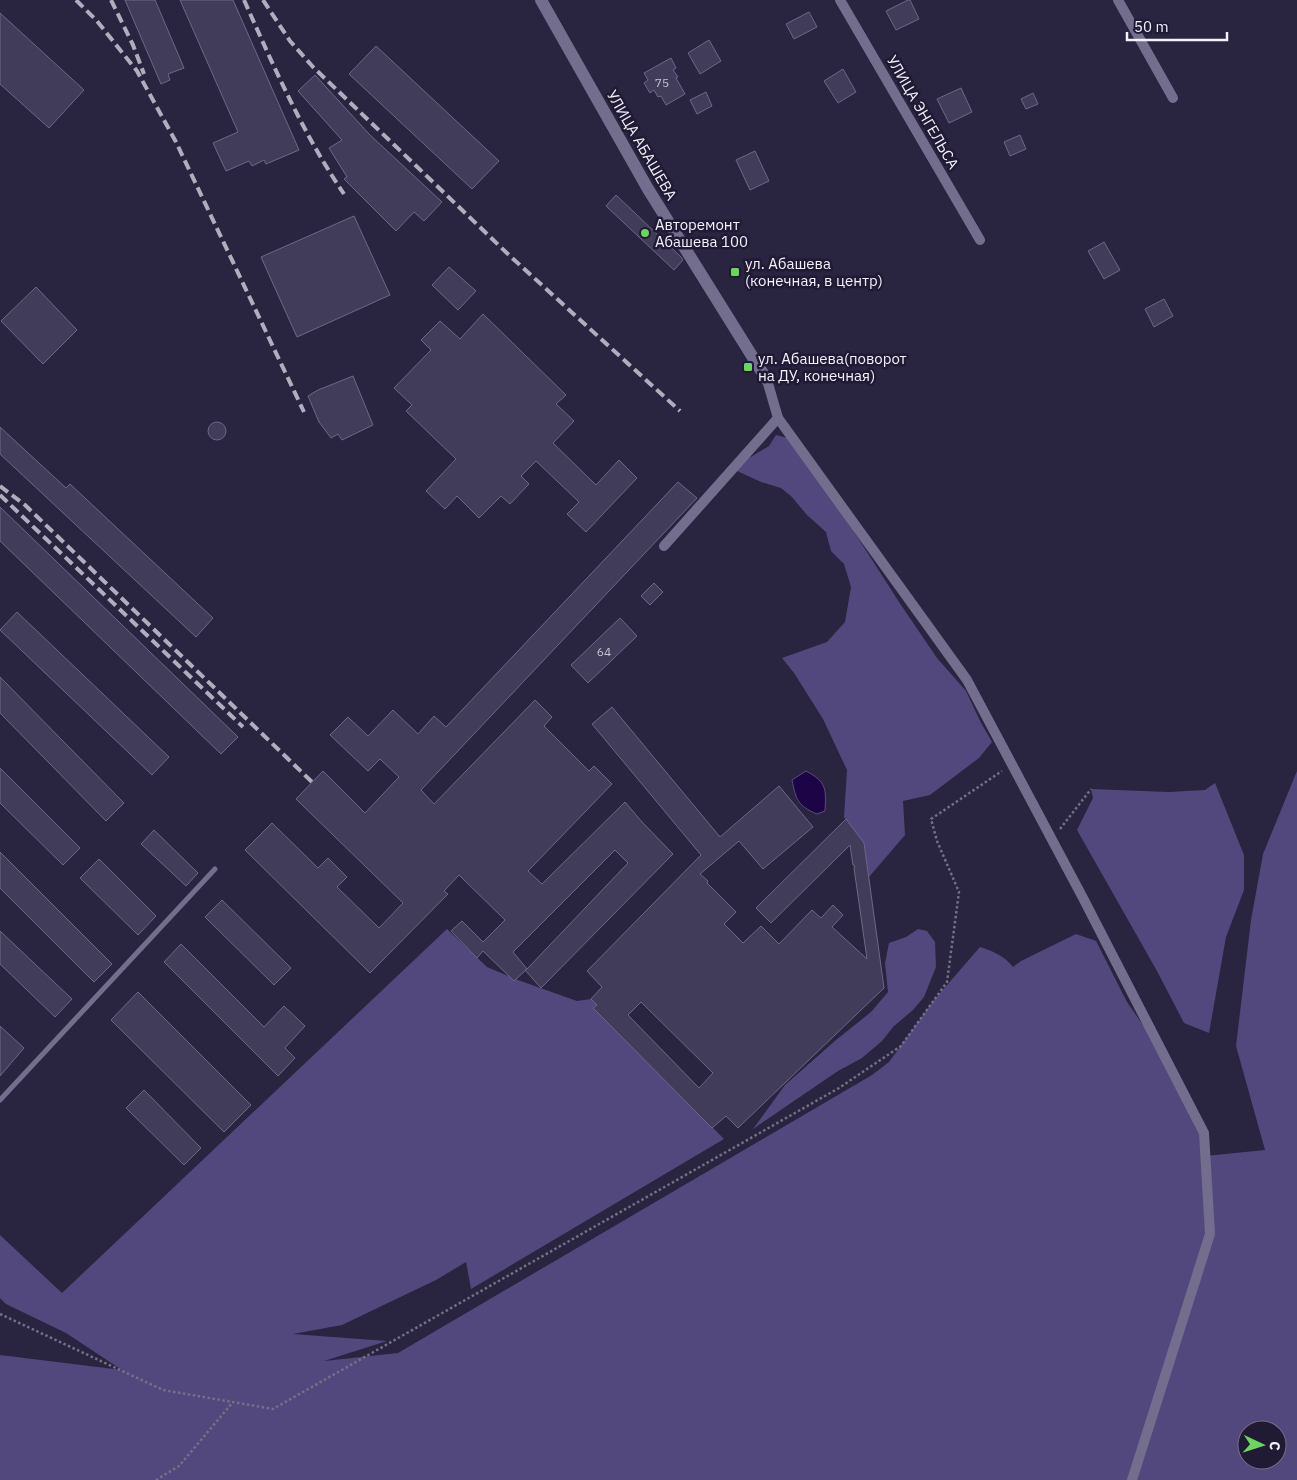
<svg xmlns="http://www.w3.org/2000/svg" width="1297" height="1480" viewBox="0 0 1297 1480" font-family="'IBM Plex Sans',sans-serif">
	<rect width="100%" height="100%" fill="#29243f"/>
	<!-- green -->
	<g fill="#53487d" fill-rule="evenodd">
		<path d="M776,435L795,440L901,605L937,658L966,691L980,721L992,742L979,758L930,795L903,801L905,835L869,877L864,843L844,817L847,770L823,719L794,673L782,658L827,642L845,622L851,587L844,564L831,551L826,532L807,515L792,497L781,488L761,482L737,471L744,461L769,446Z"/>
		<path d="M1297,771V1480H0V1355L122,1370L66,1333L6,1304L0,1298V1235L62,1293L447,929L487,967L515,979L577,1001L591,999L597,1005L594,1008L724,1139L471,1289L466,1262L436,1280L342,1325L293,1334L387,1341L324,1361L398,1353L872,1075L889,1062L934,1000L980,947C991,950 1006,957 1013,967L1021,961L1076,934L1096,941L1127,1002L1161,1051L1204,1133L1205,1156L1265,1150L1236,1046L1251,920L1263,854ZM1247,1430H1277V1460H1247Z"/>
		<path d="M1215,783L1244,855V890L1226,937L1209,1033L1184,1023L1157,971L1077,830L1093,798L1091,789L1169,792L1205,790Z"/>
		<path d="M918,929L927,931L935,942L936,967L924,997L913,1010L894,1026L882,1041L862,1058L838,1071L753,1129L785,1085L836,1040L871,1012L888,992L885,963L889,943L906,937Z"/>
	</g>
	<!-- water -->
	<path fill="#1d0446" stroke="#5d4b7d" d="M806,771C827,782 826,789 825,811L817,814C798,806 796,800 792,780Z"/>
	<!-- building -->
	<g fill="#413c59" stroke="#6d6888" fill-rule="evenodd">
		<path d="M125,0H155L184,68L168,74L170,80L161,84Z"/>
		<path d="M180,0H233L299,150L266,164L264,160L252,166L249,161L226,171L213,143L238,132Z"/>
		<path d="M908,0H910L919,19L896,30L886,11Z"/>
		<path d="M809,12L817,27L794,39L786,24Z"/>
		<path d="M0,13L84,90L49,128L0,84Z"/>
		<path d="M709,40L721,61L700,74L688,53Z"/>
		<path d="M376,46L499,161L472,189L349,74Z"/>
		<path d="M671,58L676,68L673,70L678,77L676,78L685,94L666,105L661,96L658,97L654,90L650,93L644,83L648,80L644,73Z"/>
		<path d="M843,69L856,92L838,103L824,81Z"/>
		<path d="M315,75L370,135L442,202L424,221L414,212L396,231L344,179L347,177L329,148L342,140L298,91Z"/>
		<path d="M961,88L972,112L949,123L937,99Z"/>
		<path d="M706,92L712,106L697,114L690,100Z"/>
		<path d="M1033,93L1038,104L1026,109L1021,99Z"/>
		<path d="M1020,135L1026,149L1010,156L1004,142Z"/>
		<path d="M755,151L769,181L750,190L736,160Z"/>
		<path d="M616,195L681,257L683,260L674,270L606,206Z"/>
		<path d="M354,216L390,295L297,337L261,257Z"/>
		<path d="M1104,242L1120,270L1104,279L1088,251Z"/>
		<path d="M449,267L476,291L458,310L432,285Z"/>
		<path d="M36,287L77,330L43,364L1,321Z"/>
		<path d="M1164,299L1173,316L1154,327L1145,309Z"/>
		<path d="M483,314L566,395L556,404L574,421L553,443L596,485L619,460L637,478L586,532L567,514L579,502L536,461L521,476L529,484L510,504L501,496L479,518L457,496L445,509L426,491L456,459L406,411L412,405L394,388L431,350L421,340L440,321L460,339Z"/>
		<path d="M353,376L373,425L342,440L338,434L331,438L319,422L308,396L318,390Z"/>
		<circle cx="217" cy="431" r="9"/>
		<path d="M0,427L66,488L70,484L213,618L196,637L0,454Z"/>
		<path d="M678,482L697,498L421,790L434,804L535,700L552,717L544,726L589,771L594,766L612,784L528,871L542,884L625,802L642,822L673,854L541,988L525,970L527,969L514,981L483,951L477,958L451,931L462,921L483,942L505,920L459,875L444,891L448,894L370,973L245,850L272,823L318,868L328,858L347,877L337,887L379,928L403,903L296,799L323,771L365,813L399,777L380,759L368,771L330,735L348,717L368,736L393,710L418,734L434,716L446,727ZM615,850L628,863L527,969L513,952Z"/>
		<path d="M0,507L238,737L221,754L0,541Z"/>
		<path d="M654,583L663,592L650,605L641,596Z"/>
		<path d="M17,612L169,757L152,775L0,630Z"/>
		<path d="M620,618L637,636L588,683L571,665Z"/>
		<path d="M0,677L124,803L106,821L0,713Z"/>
		<path d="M612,707L720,837L779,786L813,827L763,869L739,841L700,874L708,881L707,883L736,912L724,924L743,943L761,926L779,944L812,910L821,918L833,905L843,915L832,927L867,959L854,868L855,866L853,865L850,845L771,923L756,908L846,819L864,843L884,988L738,1128L726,1116L712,1128L593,1008L597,1005L591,999L602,987L587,971L701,855L592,724ZM641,1002L713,1073L699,1088L628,1015Z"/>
		<path d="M0,768L80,848L63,865L0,803Z"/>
		<path d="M154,830L198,873L186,886L141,844Z"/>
		<path d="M0,852L112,964L94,982L0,888Z"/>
		<path d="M99,859L156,916L138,935L80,878Z"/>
		<path d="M222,900L291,968L274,985L205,917Z"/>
		<path d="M0,931L72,999L55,1017L0,964Z"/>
		<path d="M181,944L264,1027L284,1006L305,1026L285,1048L295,1058L278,1076L164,962Z"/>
		<path d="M138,992L251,1105L224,1132L111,1020Z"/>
		<path d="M0,1026L24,1048L0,1076Z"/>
		<path d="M144,1090L201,1148L184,1165L126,1108Z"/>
	</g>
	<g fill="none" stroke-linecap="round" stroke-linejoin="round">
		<!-- path -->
		<g stroke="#747085" stroke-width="2.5" stroke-dasharray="2.5 2.5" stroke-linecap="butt">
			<path d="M1060,829L1091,789"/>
			<path d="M0,1314L163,1390L273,1409L839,1088L901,1046L947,982L959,892L937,841L931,819L1002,771"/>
			<path d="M156,1480L179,1466L233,1402"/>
		</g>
		<!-- lane -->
		<path stroke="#736e8e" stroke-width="5" d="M0,1100L215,869"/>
		<!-- street -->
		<g stroke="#736e8e" stroke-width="10">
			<path d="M840,0L980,240"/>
			<path d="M1118,0L1173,98"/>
			<path d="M767,380L778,418L967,680L1083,898L1204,1133L1210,1234L1132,1480"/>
			<path d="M664,546L778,418"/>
		</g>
		<!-- secondary -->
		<path stroke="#736e8e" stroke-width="12" d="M541,0L648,189L767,380"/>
		<!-- rail -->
		<g stroke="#b0aebe" stroke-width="4" stroke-dasharray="10 5" stroke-linecap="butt">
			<path d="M76,0L97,21L137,71L176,142L304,412"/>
			<path d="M111,0L133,45L144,74"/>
			<path d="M244,0C274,67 303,134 344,194"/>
			<path d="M263,0L290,41L313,67L510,256L680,411"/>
			<path d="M0,486L25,505L312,782"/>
			<path d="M0,495L243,727"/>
		</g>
	</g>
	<!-- markers -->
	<g fill="#6dd361" stroke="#201a34" stroke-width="2">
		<circle cx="645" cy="233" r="5"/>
		<rect x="730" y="267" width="10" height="10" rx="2.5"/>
		<rect x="743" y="362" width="10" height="10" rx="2.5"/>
	</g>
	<g text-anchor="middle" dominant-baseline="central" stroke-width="5" stroke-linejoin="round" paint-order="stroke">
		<!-- number labels -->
		<g font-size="12" fill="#c6c4d3">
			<text x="662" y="82">75</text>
			<text x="604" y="651">64</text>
		</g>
		<!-- street labels -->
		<g font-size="15" fill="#f2f1fc" stroke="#201a34">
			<text transform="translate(923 112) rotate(60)">УЛИЦА ЭНГЕЛЬСА</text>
			<text transform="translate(642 145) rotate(60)">УЛИЦА АБАШЕВА</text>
		</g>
		<!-- poi labels -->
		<g font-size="15" fill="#f2f1fc" stroke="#201a34" text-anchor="start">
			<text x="655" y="224">Авторемонт<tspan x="655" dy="17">Абашева 100</tspan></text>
			<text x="745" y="263">ул. Абашева<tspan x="745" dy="17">(конечная, в центр)</tspan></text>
			<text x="758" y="358">ул. Абашева(поворот<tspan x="758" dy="17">на ДУ, конечная)</tspan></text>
		</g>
	</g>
	<!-- north arrow -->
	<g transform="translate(1262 1445) rotate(94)"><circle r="24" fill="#201a34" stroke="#747084"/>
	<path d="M0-4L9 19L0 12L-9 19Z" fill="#6dd361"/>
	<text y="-8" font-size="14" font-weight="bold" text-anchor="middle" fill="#f2f1fc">С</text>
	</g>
	<!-- scale -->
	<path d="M1127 32v8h100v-8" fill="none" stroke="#f2f1fc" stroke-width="2.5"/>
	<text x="1134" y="32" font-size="15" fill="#f2f1fc" stroke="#201a34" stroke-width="4" paint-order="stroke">50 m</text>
</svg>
